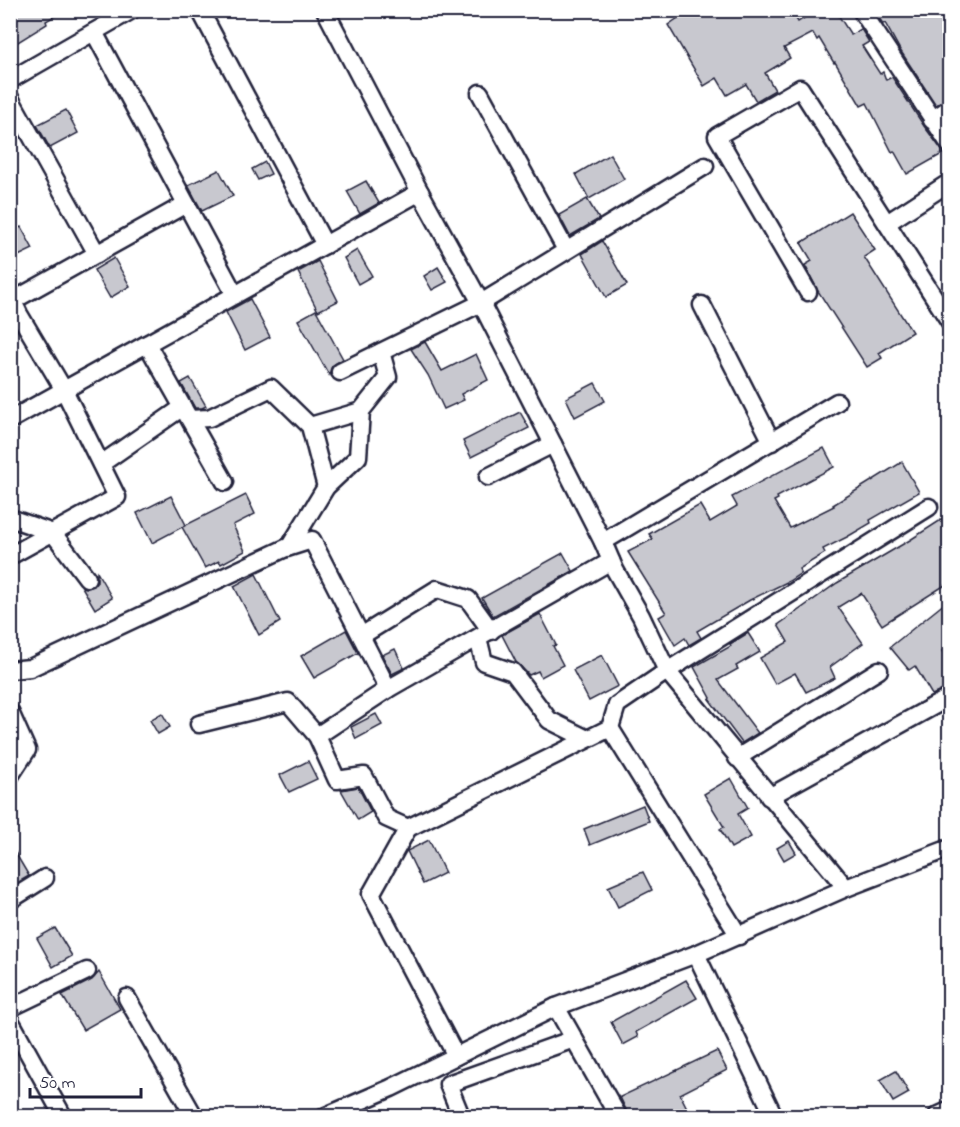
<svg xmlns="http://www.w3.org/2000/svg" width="960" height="1127" viewBox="0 0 960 1127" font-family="'Indie Flower',sans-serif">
	<rect width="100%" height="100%" fill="#fff"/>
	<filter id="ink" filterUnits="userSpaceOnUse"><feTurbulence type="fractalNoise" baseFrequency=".0167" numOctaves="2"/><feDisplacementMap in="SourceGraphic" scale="12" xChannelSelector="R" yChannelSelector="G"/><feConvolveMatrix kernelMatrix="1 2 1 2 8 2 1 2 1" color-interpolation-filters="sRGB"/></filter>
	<g filter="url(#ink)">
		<!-- building -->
		<g fill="#c8c8cf" stroke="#22223b" stroke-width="1.5">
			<path d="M10,10H65L46,21L47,24L10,47Z"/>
			<path d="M673,10H791L798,22L817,10H835L851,35L861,29L869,42L862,46L880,74L883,72L886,80L892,77L924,126L944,153L907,174L894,151L892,152L867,103L861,106L835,62L834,63L819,38L817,40L813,33L784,48L790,58L765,73L775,90L756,101L746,84L727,95L717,78L704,86L668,25L678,18Z"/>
			<path d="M874,10H944L950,18V98L936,105L900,50L885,23L883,24Z"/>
			<path d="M66,110L78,133L50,148L37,125Z"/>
			<path d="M610,154L624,179L589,199L576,174Z"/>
			<path d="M265,162L271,174L258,180L252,169Z"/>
			<path d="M219,170L233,196L202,211L188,185Z"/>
			<path d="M366,181L379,203L360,214L347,191Z"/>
			<path d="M587,199L599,219L570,236L559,215Z"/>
			<path d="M850,212L875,250L864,257L912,332L879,353L882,358L867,367L818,291L805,265L812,261L801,243Z"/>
			<path d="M21,227L33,249L10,260V232Z"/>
			<path d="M602,241L627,285L606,297L582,254Z"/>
			<path d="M357,250L372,276L358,284L344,258Z"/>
			<path d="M114,258L130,286L110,298L94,270Z"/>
			<path d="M318,261L338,301L318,311L298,272Z"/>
			<path d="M438,267L447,282L432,290L424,276Z"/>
			<path d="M250,299L270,337L245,350L226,312Z"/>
			<path d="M316,310L343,359L332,366L329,375L298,320Z"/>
			<path d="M425,342L442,371L476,354L488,380L461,394L464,400L444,409L428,375L411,349Z"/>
			<path d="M190,378L206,406L202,408H195L181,383Z"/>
			<path d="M595,383L605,401L575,417L566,398Z"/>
			<path d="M520,412L529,428L471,457L463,441Z"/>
			<path d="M824,448L834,467L777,497L778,499L774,501L790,528L834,506L833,505L902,462L919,492L870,520L871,523L847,537L823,549L825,553L799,569L801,573L789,581L750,600L697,631L701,638L689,645L685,638L675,645L659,617L666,613L628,552L653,539L649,534L700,505L710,522L737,506L732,497Z"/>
			<path d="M246,495L255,514L233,525L245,551L221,564L219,561L205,568L182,527Z"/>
			<path d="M171,496L186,525L152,543L137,513Z"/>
			<path d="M944,518L950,527V582L882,625L861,593L838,607L863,643L830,667L835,678L806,692L795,673L775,684L760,658L788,642L778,625L837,583L910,540Z"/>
			<path d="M563,553L573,571L493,616L482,598Z"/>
			<path d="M97,572L112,598L95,609L82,587L88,588L94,586L97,582Z"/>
			<path d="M256,574L280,622L259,635L234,586Z"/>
			<path d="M950,599V646L942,651L950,664V687L932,695L915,666L909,670L890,647Z"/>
			<path d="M540,614L556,645L553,646L563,665L541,677L538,671L529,675L516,662L502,635Z"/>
			<path d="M346,630L358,653L314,678L301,656Z"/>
			<path d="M748,633L760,652L736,666L738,669L718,680L758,733L742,743L709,699L711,698L694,667L731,646L730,644Z"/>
			<path d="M395,649L404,668L392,674L382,655Z"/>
			<path d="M602,655L618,686L589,701L573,670Z"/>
			<path d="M162,713L170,727L158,734L150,720Z"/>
			<path d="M376,714L382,725L356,739L351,727Z"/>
			<path d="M308,761L317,779L289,792L280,775Z"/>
			<path d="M731,778L748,808L738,814L751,837L731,848L720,829L724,827L704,794Z"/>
			<path d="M358,787L371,812L358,820L341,790Z"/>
			<path d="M643,805L649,821L590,845L584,829Z"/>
			<path d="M429,840L445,873L423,884L407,851Z"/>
			<path d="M789,841L796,853L784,860L777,848Z"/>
			<path d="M10,844L29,876L10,887Z"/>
			<path d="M643,872L652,890L618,907L608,887Z"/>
			<path d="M55,928L72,956L53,967L37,938Z"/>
			<path d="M99,972L120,1009L83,1030L62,995L92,980Z"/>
			<path d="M686,980L697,998L636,1032L638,1037L623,1045L611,1022Z"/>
			<path d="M717,1051L727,1070L680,1094L691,1116H629L620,1097Z"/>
			<path d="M896,1071L909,1093L893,1102L880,1080Z"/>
		</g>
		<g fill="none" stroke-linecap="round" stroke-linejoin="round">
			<defs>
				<g id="minor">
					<path d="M200,10L325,245"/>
					<path d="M325,10L420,192L481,303L603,542L615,570L641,616L667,671L846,888L696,954L556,1007L391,1088L326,1116"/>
					<path d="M861,10L950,145"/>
					<path d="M94,32L235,295"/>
					<path d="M10,80L132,10"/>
					<path d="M480,93L566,250"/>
					<path d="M10,98L97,254"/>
					<path d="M932,120L950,108"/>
					<path d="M887,223L950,182"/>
					<path d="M808,292L717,136L800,88L950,322"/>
					<path d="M10,295L19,314L64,390L117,497L10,556"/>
					<path d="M14,300L186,204"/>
					<path d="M702,305L772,442"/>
					<path d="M147,344L225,482"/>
					<path d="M340,372L481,303L705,166"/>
					<path d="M190,419L209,418L271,388L310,426L326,487"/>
					<path d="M10,420L420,192"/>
					<path d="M310,426L361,411"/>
					<path d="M101,464L183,407"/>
					<path d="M488,477L553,444"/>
					<path d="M10,518L53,533L87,578"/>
					<path d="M603,542L837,402"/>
					<path d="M287,548L312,540L388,689"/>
					<path d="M361,636L437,589L468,599L491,631"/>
					<path d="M478,638L484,662L513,672L549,720L587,739"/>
					<path d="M10,670L30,668L290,546L326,487L358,457L361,411L388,377L381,352"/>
					<path d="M10,712L27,750L10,776"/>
					<path d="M199,724L288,702L317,736L337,780L364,776L386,818L408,828L371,894L456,1056"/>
					<path d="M610,728L739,936"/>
					<path d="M317,736L388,689L611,561"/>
					<path d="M737,758L879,670"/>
					<path d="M769,797L950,697"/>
					<path d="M408,828L610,728L617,705L667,671L929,507"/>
					<path d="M846,888L950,848"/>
					<path d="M10,900L45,878"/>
					<path d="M696,954L774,1116"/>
					<path d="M127,998L194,1116"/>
					<path d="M556,1007L618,1116"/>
					<path d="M10,1008L87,971"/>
					<path d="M10,1020L63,1116"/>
					<path d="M461,1116L448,1084L574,1039"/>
					<path d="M937,1116L950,1110"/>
				</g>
			</defs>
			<!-- minor casing -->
			<use href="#minor" stroke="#22223b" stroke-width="21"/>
			<!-- minor -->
			<use href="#minor" stroke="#fff" stroke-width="16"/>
		</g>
	</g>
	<!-- margin -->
	<rect width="960" height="1127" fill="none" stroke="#fff" stroke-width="36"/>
	<rect x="18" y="18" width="924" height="1091" fill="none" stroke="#22223b" stroke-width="2" filter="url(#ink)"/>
	<!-- scale -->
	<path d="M30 1088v9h111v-9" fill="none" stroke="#22223b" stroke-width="3"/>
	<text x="39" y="1088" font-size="18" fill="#22223b" stroke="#ffffff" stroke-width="4.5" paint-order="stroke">50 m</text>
</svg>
